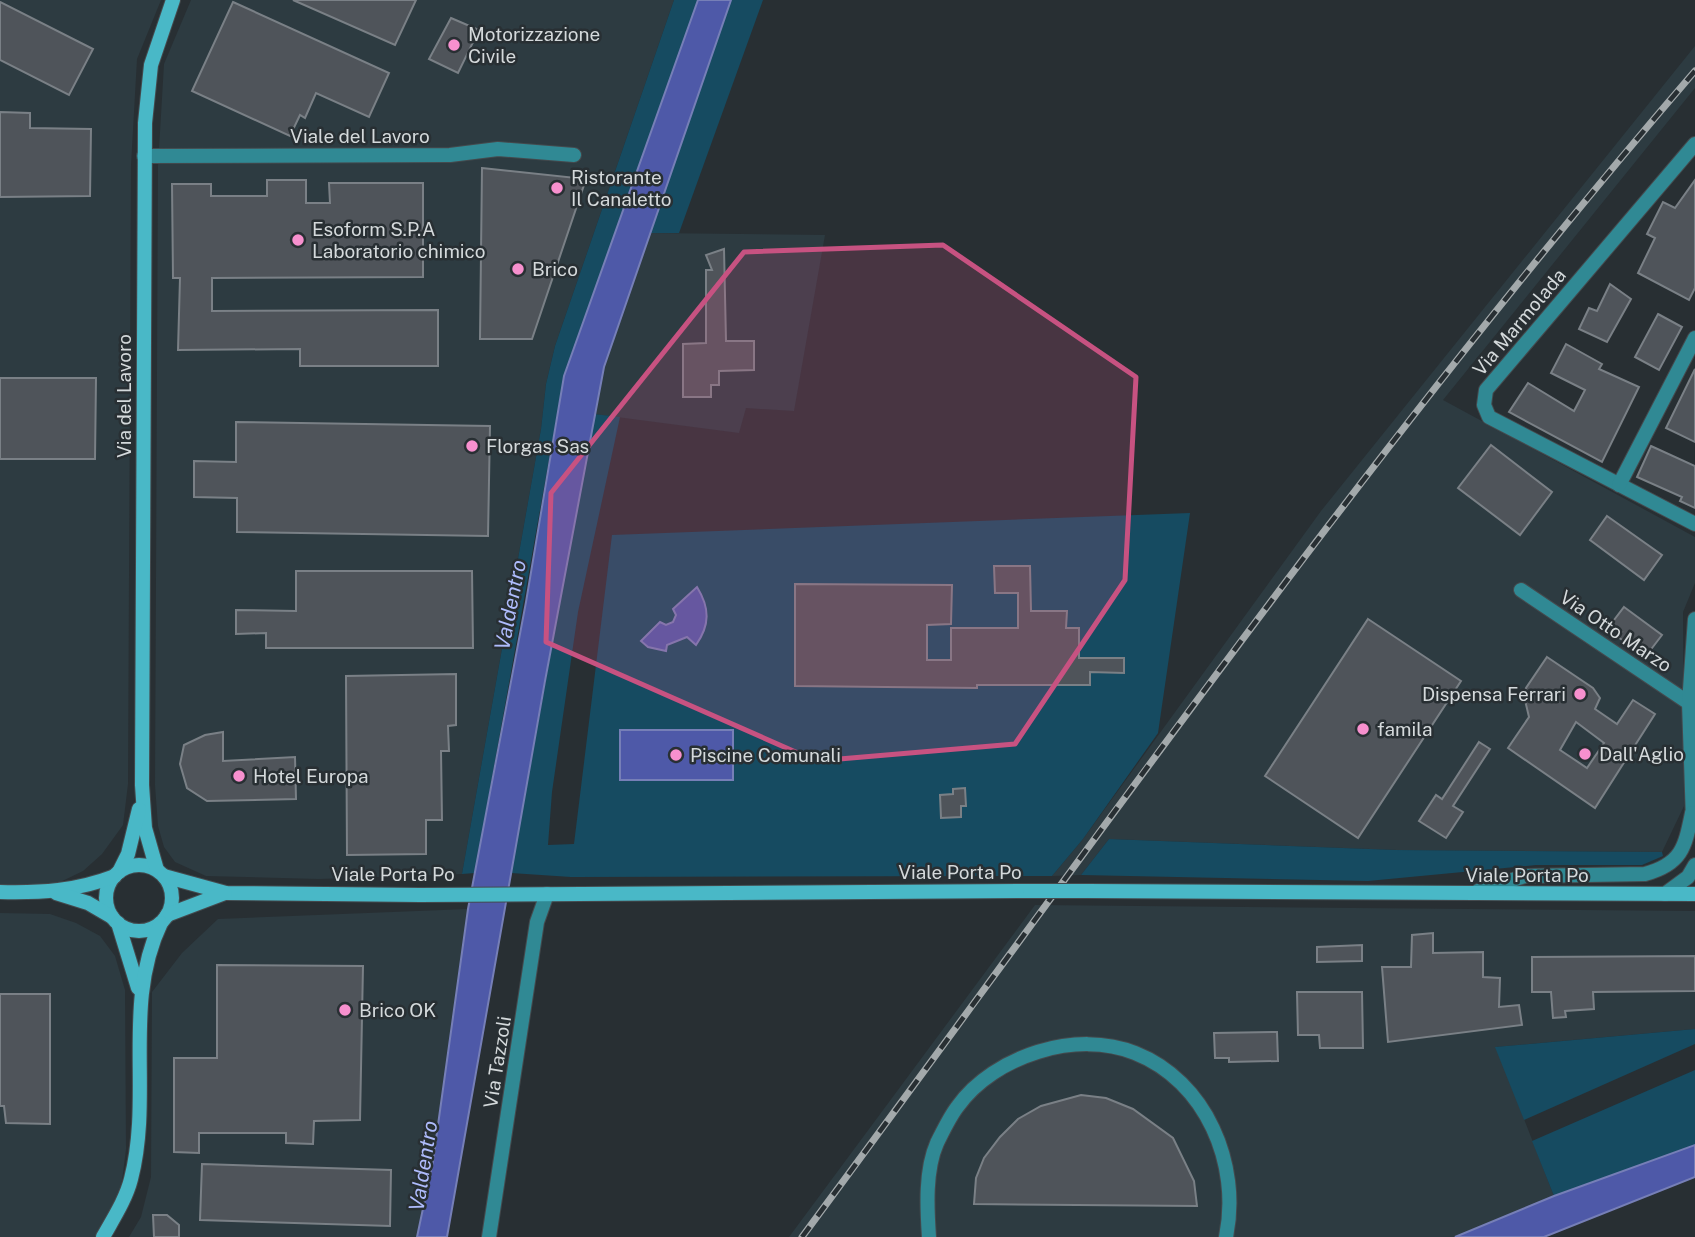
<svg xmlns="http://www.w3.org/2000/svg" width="1695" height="1237" viewBox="0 0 1695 1237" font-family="'Public Sans',sans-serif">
	<rect width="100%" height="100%" fill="#282f33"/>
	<!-- built -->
	<g fill="#2d3b41">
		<path d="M0,0H161L137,59L131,165L128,784L123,825L102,854L83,871L50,887L0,886Z"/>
		<path d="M191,0H674L555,346L546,384L541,429L462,874L319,879L206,876L175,862L164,847L158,826L155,785L158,166L164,64Z"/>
		<path d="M1695,46V88L1443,400L1695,537V583L1683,612L1684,806L1662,852L1396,850L1109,839L1081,875L1052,876L1083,839L1321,511Z"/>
		<path d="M650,233L825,235L794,411L746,408L739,433L594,414L604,367Z"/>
		<path d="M1035,905L1695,911V1029L1496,1047L1554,1196L1455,1237H789Z"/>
		<path d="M468,909L433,1161L417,1237H129L141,1217L151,1177L152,992L182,953L218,919Z"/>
		<path d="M0,913L50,914L76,923L100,936L115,956L125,990L126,1149L121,1189L98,1237H0Z"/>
	</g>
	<!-- green -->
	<g fill="#164b61">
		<path d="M674,0H698L564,376L475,873L462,874L541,429L546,384L555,346Z"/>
		<path d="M731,0H763L679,233H650Z"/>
		<path d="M594,414L620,417L578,612L552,792L548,845L574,844L612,535L1190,513L1158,733L1083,839L1052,876L571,877L511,873Z"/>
		<path d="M1109,839L1396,850L1662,852L1663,856L1642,865H1536L1368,881L1081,875Z"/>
		<path d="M1695,1029V1044L1524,1120L1495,1047Z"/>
		<path d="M1695,1070V1145L1554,1196L1532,1141Z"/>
	</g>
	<!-- water -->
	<g fill="#4e59a8" stroke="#767fb7" stroke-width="2">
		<path d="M698,0H731L604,367L545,681L447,1237H417L433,1161L468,909L526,602L564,376Z"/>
		<path d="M697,587C710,608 710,625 696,645L687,637L667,645L666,651L648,647L641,641L660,622L666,625L673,622L676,615L673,609Z"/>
		<rect x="620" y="730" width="113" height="50"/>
		<path d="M1695,1145V1177L1544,1237H1455L1554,1196Z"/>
	</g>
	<!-- building -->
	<g fill="#4f545a" stroke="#7a8086" stroke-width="2" fill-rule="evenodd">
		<path d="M293,0H416L395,45Z"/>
		<path d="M0,2L93,49L69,95L0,60Z"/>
		<path d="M233,2L389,73L369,117L316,93L305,118L300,115L290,136L192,91Z"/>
		<path d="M451,18L479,30L458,73L429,59Z"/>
		<path d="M0,112L30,113V128L91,129L90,196L0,197Z"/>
		<path d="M482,168L586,179L532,339H480Z"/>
		<path d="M267,180H306V203H330L329,183H423V277L212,278V311L438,310V366H300V349L178,350L180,278H173L172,184H211V196H267Z"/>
		<path d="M1695,180V288L1689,300L1638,273L1655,238L1647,234L1663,202L1675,208Z"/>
		<path d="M724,249L726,341H754V370L719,371V385H711V397H683V344L706,343V270H712L706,255Z"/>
		<path d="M1610,284L1631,299L1607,342L1579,329L1589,308L1597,311Z"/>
		<path d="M1658,314L1682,327L1659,370L1635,357Z"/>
		<path d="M1566,344L1602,364L1599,369L1639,387L1602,462L1509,412L1528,383L1574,411L1585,390L1551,373Z"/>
		<path d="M1695,369V442L1666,428Z"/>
		<path d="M0,378H96L95,459H0Z"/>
		<path d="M236,422L490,426L488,536L237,532V498L194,497V461L236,462Z"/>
		<path d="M1491,445L1552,492L1520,535L1458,488Z"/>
		<path d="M1651,446L1695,466V508L1680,501L1682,497L1637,477Z"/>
		<path d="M1607,516L1662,555L1644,580L1590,540Z"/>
		<path d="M994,566H1030L1031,611H1067L1066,628H1079V658H1124V673L1090,672V685H977V688L795,686V584L952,585L951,624L927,625V660H951V628H1018V593H995Z"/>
		<path d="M296,571H472L473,648H266V633L236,634V610L296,611Z"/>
		<path d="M1624,607L1662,635L1649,652L1632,640L1628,644L1618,637L1622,632L1611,624Z"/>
		<path d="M1368,619L1461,681L1358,838L1265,776Z"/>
		<path d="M1547,657L1593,688L1600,698L1595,709L1617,724L1633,700L1655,714L1595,808L1508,748L1529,717L1524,696L1526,688ZM1576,722L1604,743L1587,768L1560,750Z"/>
		<path d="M456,674V725L448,726L449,751H441L442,820H426V854L347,855L346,676Z"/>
		<path d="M223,732V761L295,757L296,799L207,801L187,788L180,764L184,745L205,735Z"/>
		<path d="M1479,742L1490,749L1453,806L1463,812L1446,838L1419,821L1436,795L1442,799Z"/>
		<path d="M965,788L966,806H961V817L941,818L940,795L953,794V789Z"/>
		<path d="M1433,933V953L1483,952V977L1500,978L1499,1007L1519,1005L1522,1025L1388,1042L1382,967H1411L1412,935Z"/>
		<path d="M1362,945V961L1317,962V947Z"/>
		<path d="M1695,956V991L1593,992L1594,1009L1565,1011L1566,1017L1553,1018L1551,992H1532V957Z"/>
		<path d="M217,965L363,966L360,1120L314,1121L313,1144L286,1143V1133H199V1153L174,1152V1058H217Z"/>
		<path d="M1297,992H1362L1363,1048H1320L1319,1035H1298Z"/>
		<path d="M0,994H50V1124L6,1123L4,1106H0Z"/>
		<path d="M1277,1032L1278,1061L1229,1062V1058H1215L1214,1033Z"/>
		<path d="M1081,1095L1106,1098L1133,1109L1173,1138L1194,1181L1197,1206L974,1204L976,1178L984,1158L1000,1137L1018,1119L1041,1106Z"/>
		<path d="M202,1164L391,1170L390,1226L200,1220Z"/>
		<path d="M153,1215H167L179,1225V1237H154Z"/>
	</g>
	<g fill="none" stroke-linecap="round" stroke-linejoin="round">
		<defs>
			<g id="minor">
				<path d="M1695,144L1486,390L1484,405L1489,417L1695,524"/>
				<path d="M144,156L450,155L498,149L574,155"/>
				<path d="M1619,485L1695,338"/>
				<path d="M1521,590L1689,703"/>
				<path d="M1693,820L1689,703L1695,619"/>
				<path d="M1478,891L1525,876L1645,874C1682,864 1685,847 1692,813"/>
				<path d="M1665,894L1688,877L1695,865"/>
				<path d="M489,1237L537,922L547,894"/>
				<path d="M929,1237C927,1208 925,1170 937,1143C943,1131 950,1116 958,1106C994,1056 1077,1029 1135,1053C1206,1081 1241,1164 1226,1237"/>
			</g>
			<g id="secondary">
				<circle cx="139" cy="898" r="33"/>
				<path d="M157,870L145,828L142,785L145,123L151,65L173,0"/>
				<path d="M119,872L128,854L139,809"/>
				<path d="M164,876L226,893L420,895L1030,891"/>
				<path d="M1087,891L1695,894"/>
				<path d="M0,892C41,893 76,891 115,876"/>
				<path d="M56,893L88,903L112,917"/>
				<path d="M167,915L225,893"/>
				<path d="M118,923L138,988"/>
				<path d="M103,1237C113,1219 126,1199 131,1179C153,1094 122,1004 161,923"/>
			</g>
		</defs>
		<!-- minor casing -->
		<use href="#minor" stroke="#444a4e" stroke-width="16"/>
		<!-- secondary casing -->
		<use href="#secondary" stroke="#444a4e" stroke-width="16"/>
		<!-- minor -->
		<use href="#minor" stroke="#308994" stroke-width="14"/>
		<!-- secondary -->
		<use href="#secondary" stroke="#49b8c7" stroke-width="14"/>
		<defs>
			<path id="rail" d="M802,1237C1093,844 1375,442 1695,71"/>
		</defs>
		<!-- rail casing -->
		<use href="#rail" stroke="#a3a9ab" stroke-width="7"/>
		<!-- rail -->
		<use href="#rail" stroke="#282f33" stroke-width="4.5" stroke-dasharray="13" stroke-linecap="butt"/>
		<defs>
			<path id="secondary-bridge" d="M1030,891H1087"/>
		</defs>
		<!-- secondary-bridge casing -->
		<use href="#secondary-bridge" stroke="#444a4e" stroke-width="16" stroke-linecap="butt"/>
		<!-- secondary-bridge -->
		<use href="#secondary-bridge" stroke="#49b8c7" stroke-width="14"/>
	</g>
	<!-- marked area -->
	<path fill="#c75281" fill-opacity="0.2" stroke="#c75281" stroke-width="5" stroke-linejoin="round" d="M943,245L1136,377L1125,580L1015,744L816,761L546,642L551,493L744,252Z"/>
	<!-- markers -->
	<g fill="#f790ce" stroke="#282f33" stroke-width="2.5">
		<circle cx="454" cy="45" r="7"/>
		<circle cx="557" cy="188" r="7"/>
		<circle cx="298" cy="240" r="7"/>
		<circle cx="518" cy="269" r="7"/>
		<circle cx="472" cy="446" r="7"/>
		<circle cx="1580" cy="694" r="7"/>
		<circle cx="1363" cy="729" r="7"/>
		<circle cx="1585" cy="754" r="7"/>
		<circle cx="676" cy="755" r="7"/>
		<circle cx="239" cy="776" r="7"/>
		<circle cx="345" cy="1010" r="7"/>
	</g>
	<g text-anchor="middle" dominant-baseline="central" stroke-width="5" stroke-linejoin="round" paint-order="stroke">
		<!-- poi labels -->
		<g font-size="19" fill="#d4d9db" stroke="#282f33" text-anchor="start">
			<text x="468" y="34">Motorizzazione<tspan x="468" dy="22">Civile</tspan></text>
			<text x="571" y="177">Ristorante<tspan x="571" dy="22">Il Canaletto</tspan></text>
			<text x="312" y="229">Esoform S.P.A<tspan x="312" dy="22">Laboratorio chimico</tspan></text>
			<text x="532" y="269">Brico</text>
			<text x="486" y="446">Florgas Sas</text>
			<text x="1566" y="694" text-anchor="end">Dispensa Ferrari</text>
			<text x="1377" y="729">famila</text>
			<text x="1599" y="754">Dall'Aglio</text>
			<text x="690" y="755">Piscine Comunali</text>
			<text x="253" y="776">Hotel Europa</text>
			<text x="359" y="1010">Brico OK</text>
		</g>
		<!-- street labels -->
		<g font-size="19" fill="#d4d9db" stroke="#282f33">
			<text x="360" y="136">Viale del Lavoro</text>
			<text transform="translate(1519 322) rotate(-50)">Via Marmolada</text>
			<text transform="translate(124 396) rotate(-90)">Via del Lavoro</text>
			<text transform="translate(1616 631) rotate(34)">Via Otto Marzo</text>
			<text x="960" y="872">Viale Porta Po</text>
			<text x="393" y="874">Viale Porta Po</text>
			<text x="1527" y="875">Viale Porta Po</text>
			<text transform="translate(497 1062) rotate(-81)">Via Tazzoli</text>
		</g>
		<!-- water labels -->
		<g font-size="21" font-style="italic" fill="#afbcfd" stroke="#282f33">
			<text transform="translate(510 605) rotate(-79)">Valdentro</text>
			<text transform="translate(423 1166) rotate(-81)">Valdentro</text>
		</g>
	</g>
</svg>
